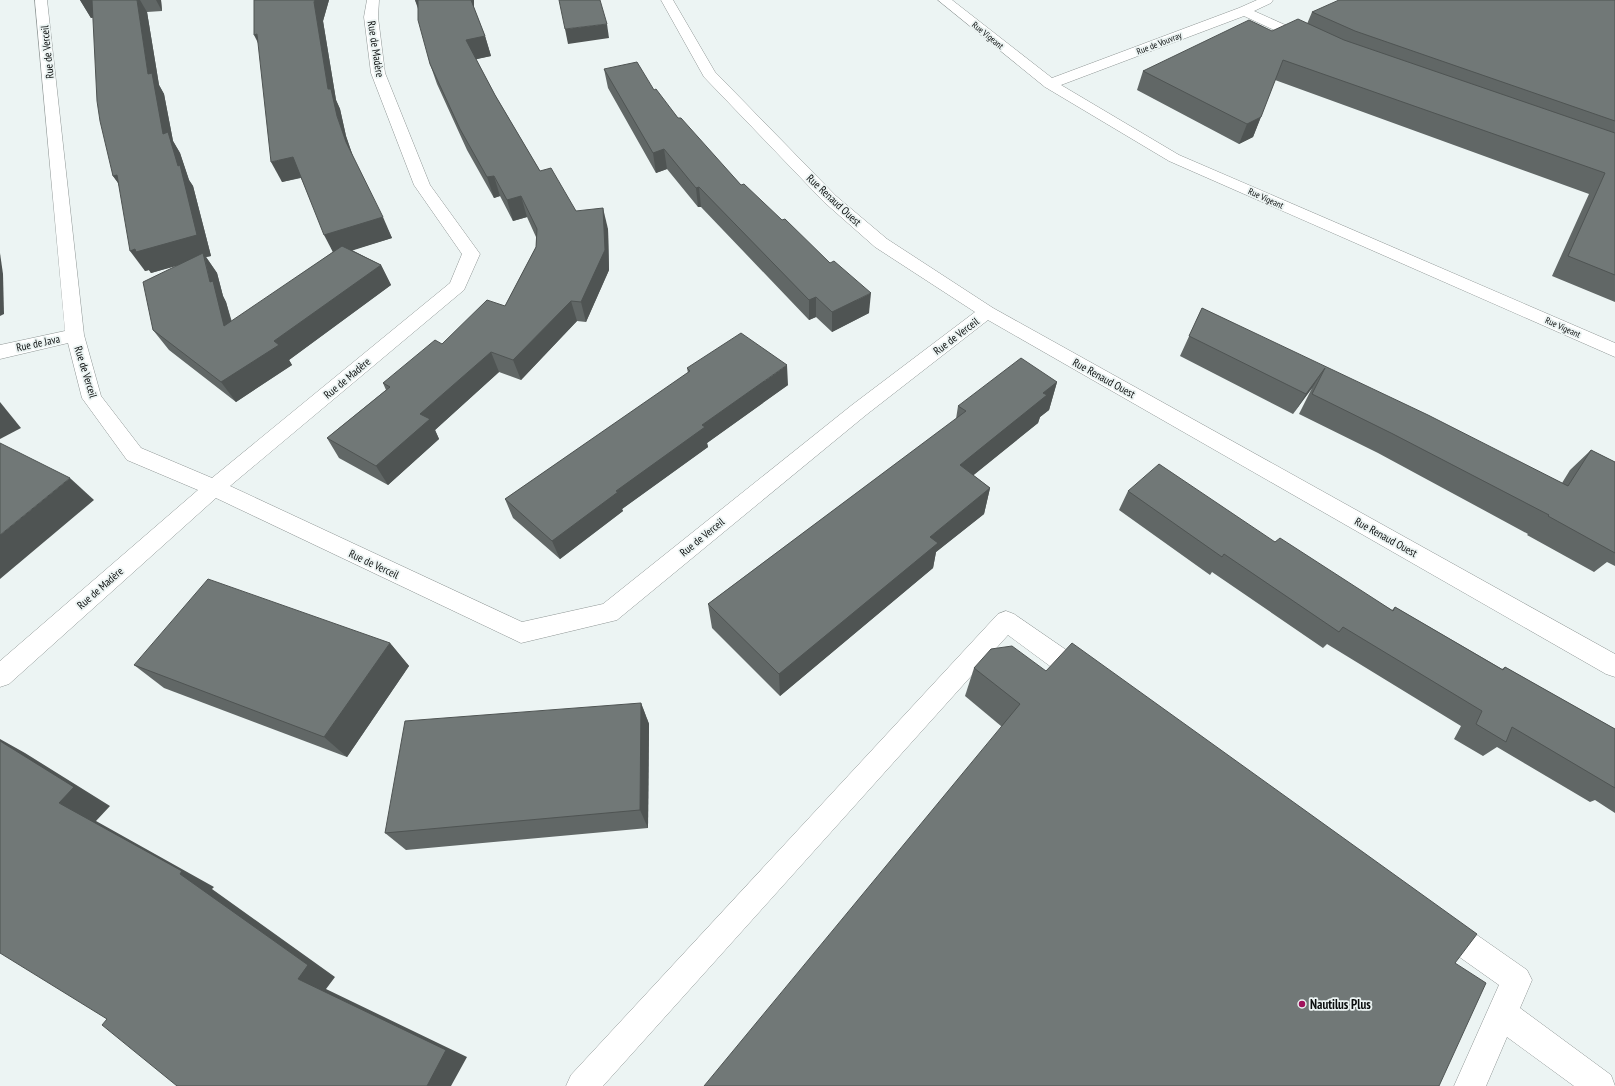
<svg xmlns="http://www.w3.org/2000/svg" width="1615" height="1086" viewBox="0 0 1615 1086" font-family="'PT Sans Narrow',sans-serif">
	<rect width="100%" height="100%" fill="#ecf4f3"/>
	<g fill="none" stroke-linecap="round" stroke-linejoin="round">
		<defs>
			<g id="service">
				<path d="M1006,611L1014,614L1091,667L1094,675L1091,683L1082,686L1073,683L1008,635L603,1086H566L571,1075L998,614Z"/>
				<path d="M1444,915L1454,919L1527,970L1532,980L1520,1008L1611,1075L1615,1086H1574L1507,1037L1486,1086H1454L1499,985L1434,939L1430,929L1434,919Z"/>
			</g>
			<g id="minor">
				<path d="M35,0H47L84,335L101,396L141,448L212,478L450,283L462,254L414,185L371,73L364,17L367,0H379L378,17L385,73L430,185L480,254L464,290L230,486L522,622L603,604L852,405L975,312L875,247L824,202L704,77L661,0H673L715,72L836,196L887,239L993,308L1615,654V677L1606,674L988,320L866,415L617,620L521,643L216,498L9,684L0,687V661L198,490L127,460L82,398L68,343L0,359V345L65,331Z"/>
				<path d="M938,0H952L1052,78L1239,8L1257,0H1273L1271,3L1254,11L1312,37L1314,40L1312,43H1302L1244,16L1061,85L1179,155L1615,343V357L1169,161L1045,87Z"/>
			</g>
		</defs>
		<!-- service casing -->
		<use href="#service" stroke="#8f9695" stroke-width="1"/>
		<!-- minor casing -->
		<use href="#minor" stroke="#8f9695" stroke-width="1"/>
		<!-- service -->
		<use href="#service" fill="#fff" fill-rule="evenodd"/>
		<!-- minor -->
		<use href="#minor" fill="#fff" fill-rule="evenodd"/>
	</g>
	<!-- wall -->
	<g fill="#616766">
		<path d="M80,0H161L162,11L147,12L159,85L164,94L173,141L180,153L189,180L193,186L211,256L206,257L217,273L223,296L226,302L232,322L333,252L301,178L282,182L254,0H329L323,21L336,100L340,109L346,136L353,157L392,238L352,250L381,265L391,285L289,360L292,365L236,402L169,350L153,330L178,265L151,273L149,270L145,271L118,183L113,176L93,17L91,18Z"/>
		<path d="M415,0H474V8L485,36L491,56L476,59L495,95L540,171L576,211L608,229L609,270L586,322L577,321L521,380L499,372L435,430L439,439L388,485L339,458L327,438L386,390L383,383L442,344L505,306L536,247V237L527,217L513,221L500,196L494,198L467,150L437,84L430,64L418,9Z"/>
		<path d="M1615,0V302L1552,276L1589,194L1275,80L1253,137L1239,144L1137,90L1143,71L1272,31L1307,24L1312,12Z"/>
		<path d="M604,69L654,90L678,118L741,185L869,313L832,332L816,317L809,320L701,207H698L667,169L656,173L608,88Z"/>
		<path d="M1202,308L1562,483L1570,470L1591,450L1615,462V566L1607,562L1594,572L1527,535L1528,534L1378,453L1299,414L1312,388L1293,414L1180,356Z"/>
		<path d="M687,368L788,385L707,443L708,447L622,509L623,511L560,559L513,518L505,499L688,373Z"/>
		<path d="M1057,382L1049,410L1040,417L1038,423L973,475L990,488L984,514L936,552L933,568L780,696L712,628L708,604L956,419L958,406Z"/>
		<path d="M1128,491L1275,542L1392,610L1395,607L1502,669L1505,667L1615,729V813L1595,800L1590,802L1497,747L1483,756L1454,739L1461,726L1327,644L1323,648L1212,572L1210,575L1119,510Z"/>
		<path d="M390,643L409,666L347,757L164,688L134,665Z"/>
		<path d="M974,668L1046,671L1455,963L1001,726L965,696Z"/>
		<path d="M641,703L649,724L648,828L406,850L385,833Z"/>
	</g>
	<!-- shaded-wall -->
	<g fill="#4f5453">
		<path d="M80,0H94L104,16L91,18Z"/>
		<path d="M137,0H140L147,12L159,85L164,94L173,141L180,153L189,180L193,186L211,256L206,257L217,273L223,296L226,302L238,347L224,326L210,282L205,258L151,273L149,270L145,271L130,251L178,166L163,134L148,74Z"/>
		<path d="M156,0H161L162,11Z"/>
		<path d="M315,0H329L323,21L336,100L340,109L346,136L355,162L346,142L328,89L314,2Z"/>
		<path d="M415,0H421L420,12Z"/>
		<path d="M470,0H474V13Z"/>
		<path d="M607,24L609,38L568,44L565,29Z"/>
		<path d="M257,34L264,55L254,35Z"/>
		<path d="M485,36L491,56L473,60L466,40Z"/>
		<path d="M1261,117L1253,137L1239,144L1247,124Z"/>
		<path d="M664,149L667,169L656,173L653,153Z"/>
		<path d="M293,157L303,177L282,182L271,162Z"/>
		<path d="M117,175L128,196L113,176Z"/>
		<path d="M494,176L500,196L494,198L487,177Z"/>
		<path d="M699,187L701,207H698L696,188Z"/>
		<path d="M521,196L527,217L513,221L507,200Z"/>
		<path d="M603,208L608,229L609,270L586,322L581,302Z"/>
		<path d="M383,217L392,238L335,256L324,235Z"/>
		<path d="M0,253L3,274L4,314L0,316Z"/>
		<path d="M381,265L391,285L289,360L292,365L236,402L221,382L274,341Z"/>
		<path d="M871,293L869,313L832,332V312Z"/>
		<path d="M816,297V317L809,320V300Z"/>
		<path d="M571,301L577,321L521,380L513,360Z"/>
		<path d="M491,352L499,372L435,430L439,439L388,485L376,466L420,414Z"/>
		<path d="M787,365L788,385L707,443L708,447L622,509L623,511L560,559L552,541L616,491L702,425Z"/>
		<path d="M1325,368L1312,388L1293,414L1306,394Z"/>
		<path d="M1057,382L1049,410L1040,417L1038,423L954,491L960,465L1043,393Z"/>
		<path d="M0,402L21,428L0,439Z"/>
		<path d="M70,478L94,500L0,579V535Z"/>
		<path d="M990,488L984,514L936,552L933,568L780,696L779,674L930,537Z"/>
		<path d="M390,643L409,666L347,757L324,737Z"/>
		<path d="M641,703L649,724L648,828L640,810Z"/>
		<path d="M0,739L25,753L110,806L96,821L214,887L212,889L335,977L326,989L467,1057L451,1086H427L298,979L59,803L0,741Z"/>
	</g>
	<!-- building -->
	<g fill="#717877" stroke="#4f5453">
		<path d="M92,0H137L148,74L152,73L163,134L168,132L178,166L180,165L197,235L136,252L135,249L130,251L117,175L113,176L100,121L97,101Z"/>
		<path d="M254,0H315L314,2L328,89H331L337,116L346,142L383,217L324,235L293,157L271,162L257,34L254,35Z"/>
		<path d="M418,0H471L485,36L466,40L495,95L540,171L551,168L576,211L603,208L605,250L581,302L571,301L513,360L491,352L420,414L430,419L376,466L327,438L390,387L383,383L435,340L442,344L487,300L505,306L536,247L537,229L521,196L507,200L494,176L487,177L460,129L430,64L418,20Z"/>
		<path d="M559,0H600L607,24L565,29Z"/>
		<path d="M1339,0H1615V121L1355,31L1312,12Z"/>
		<path d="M1298,19L1344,40L1615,133V275L1568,256L1605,173L1283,60L1261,117L1247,124L1143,71L1249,20L1272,31Z"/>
		<path d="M637,62L654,90L656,89L678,118H681L741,185L744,184L782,220L785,219L830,263L834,261L871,293L832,312L816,297L809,300L699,187L696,188L664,149L653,153L604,69Z"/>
		<path d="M342,246L381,265L274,341L279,345L221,382L153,330L143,282L203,253L210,282L213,281L224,326Z"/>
		<path d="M1202,308L1428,415L1568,486L1591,450L1615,462V553L1548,516L1549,515L1393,434L1312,394L1325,368L1306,394L1189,336Z"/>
		<path d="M741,333L787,365L702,425L705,427L616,491L618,492L552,541L505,499L690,371L687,368Z"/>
		<path d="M1021,358L1057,382L1043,393L1047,395L960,465L990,488L930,537L938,543L779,674L708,604L966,411L958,406Z"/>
		<path d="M0,443L70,478L0,535Z"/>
		<path d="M1159,464L1275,542L1280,538L1393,611L1395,607L1503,670L1505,667L1615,729V788L1512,727L1506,742L1476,724L1482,711L1343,627L1339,632L1224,554L1222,557L1128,491Z"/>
		<path d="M208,579L390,643L324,737L134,665Z"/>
		<path d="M1072,643L1477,934L1455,963L1486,983L1439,1086H704L1020,704L974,668L991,649L1012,646L1046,671Z"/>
		<path d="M641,703L640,810L385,833L405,721Z"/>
		<path d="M0,741L74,787L59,803L182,871L180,874L308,965L298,979L446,1050L427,1086H177L102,1025L107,1019L0,953Z"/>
	</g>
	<!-- markers -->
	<circle fill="#a0135c" stroke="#ecf4f3" stroke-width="1.5" cx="1302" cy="1004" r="4"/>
	<g text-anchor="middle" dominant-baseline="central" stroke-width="3.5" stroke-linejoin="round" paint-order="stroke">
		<!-- far-street labels -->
		<g font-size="9" fill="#0c0f0f" stroke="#ecf4f3">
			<text transform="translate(988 35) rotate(39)">Rue Vigeant</text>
			<text transform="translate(1159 43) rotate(-21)">Rue de Vouvray</text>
			<text transform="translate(1266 198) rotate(24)">Rue Vigeant</text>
			<text transform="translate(1563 327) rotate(24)">Rue Vigeant</text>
		</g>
		<!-- street labels -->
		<g font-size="11" fill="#0c0f0f" stroke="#ecf4f3">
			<text transform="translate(376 49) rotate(81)">Rue de Madère</text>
			<text transform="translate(47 52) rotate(-96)">Rue de Verceil</text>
			<text transform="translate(834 200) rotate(43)">Rue Renaud Ouest</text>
			<text transform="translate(956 336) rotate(-37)">Rue de Verceil</text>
			<text transform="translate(38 343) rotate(-12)">Rue de Java</text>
			<text transform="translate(86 372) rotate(73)">Rue de Verceil</text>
			<text transform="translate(347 378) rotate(-40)">Rue de Madère</text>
			<text transform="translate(1104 378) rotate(29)">Rue Renaud Ouest</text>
			<text transform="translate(702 537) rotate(-39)">Rue de Verceil</text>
			<text transform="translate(1386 537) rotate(29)">Rue Renaud Ouest</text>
			<text transform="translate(374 564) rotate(25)">Rue de Verceil</text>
			<text transform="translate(100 588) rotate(-41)">Rue de Madère</text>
		</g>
		<!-- near-poi labels -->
		<g font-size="13" font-weight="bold" fill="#0c0f0f" stroke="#ecf4f3" text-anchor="start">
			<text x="1310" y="1004">Nautilus Plus</text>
		</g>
	</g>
</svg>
